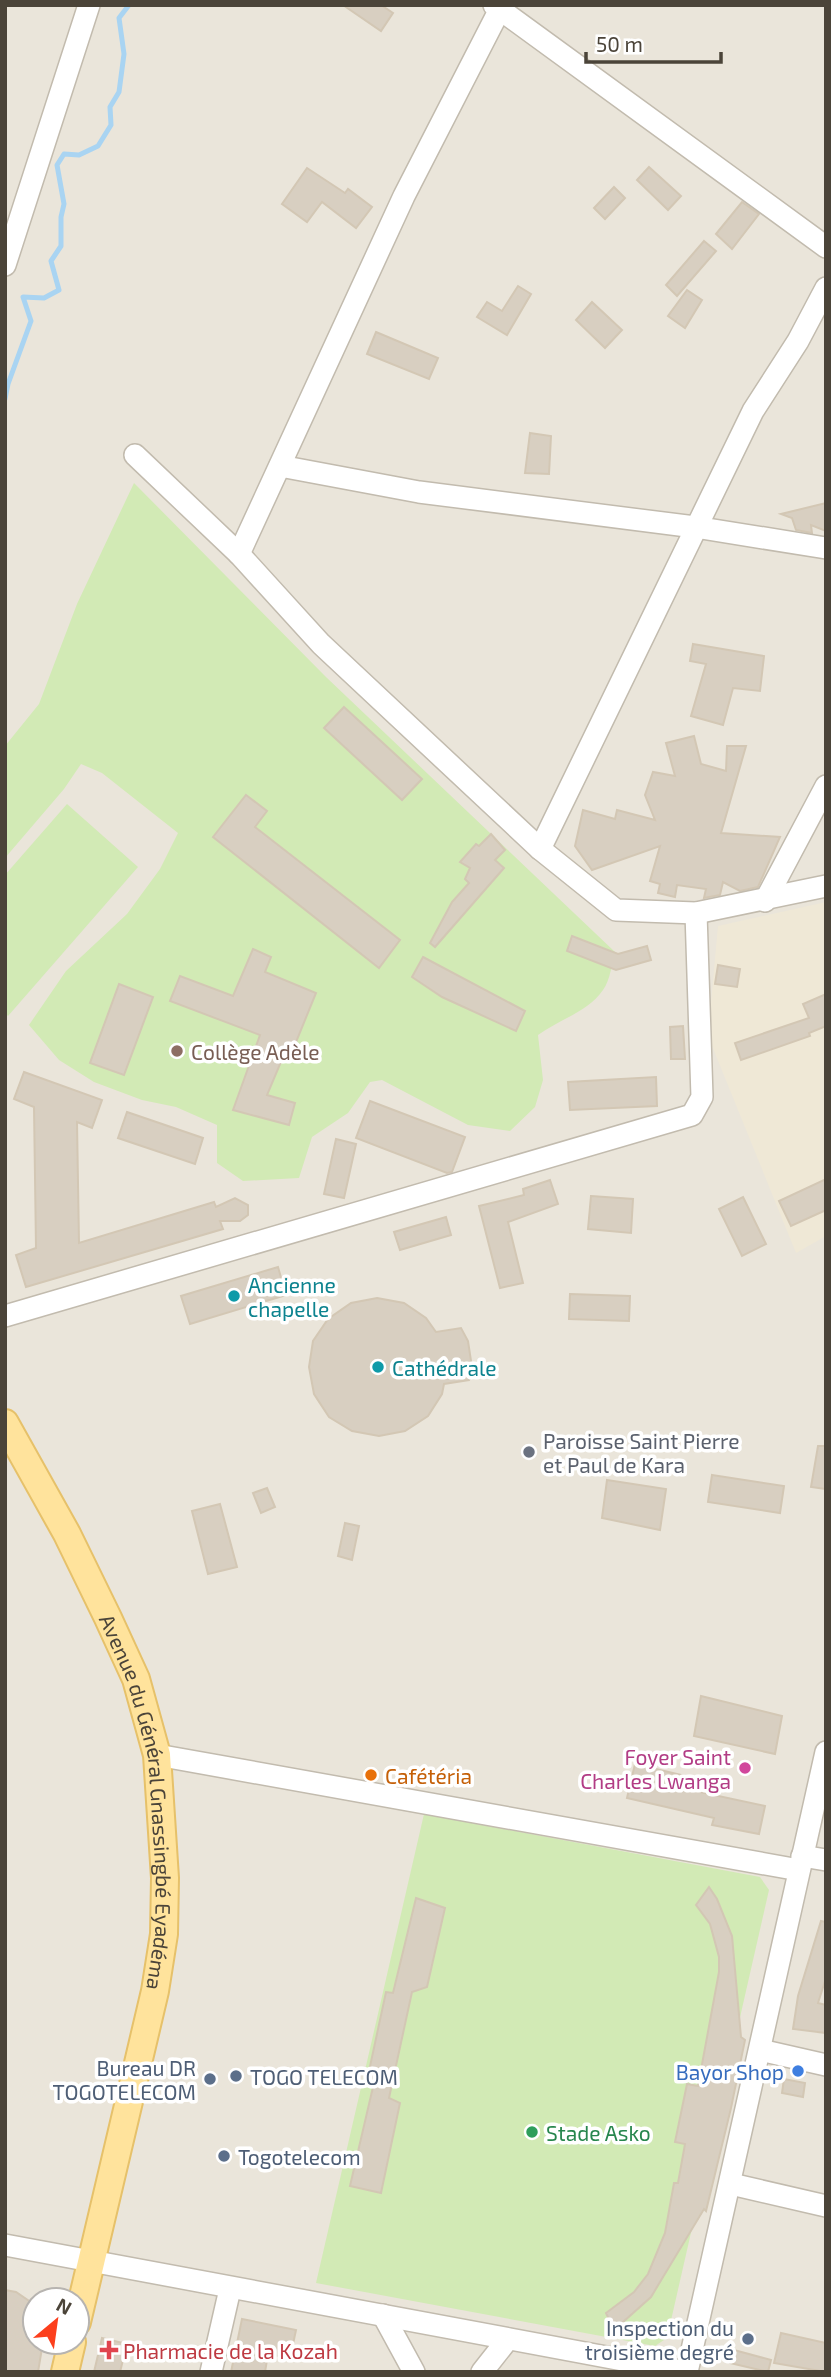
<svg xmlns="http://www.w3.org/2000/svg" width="831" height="2377" viewBox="0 0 831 2377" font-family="'Exo 2',sans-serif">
	<rect width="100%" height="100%" fill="#f6f3ec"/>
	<!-- residential -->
	<path fill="#eae5da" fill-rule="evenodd" d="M5,5H826V2372H5ZM35,2300H77V2342H35Z"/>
	<!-- education -->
	<path fill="#efe8d6" d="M826,902V1236L796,1253L708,1036L718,926Z"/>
	<!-- green -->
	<g fill="#d2eab5">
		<path d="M134,483L326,677L615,952C612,963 610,981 603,990C588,1012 558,1020 538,1035L543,1080L535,1107L510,1131L468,1125L382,1080L370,1082L348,1113L312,1137L299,1178L243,1181L217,1163V1125L176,1107L142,1100L94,1082L59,1060L29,1025L66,971L127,914L160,869L178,833L102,773L81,764L64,789L5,858V746L39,704L77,604Z"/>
		<path d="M67,804L138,867L8,1016L5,1013V875Z"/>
		<path d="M424,1814L760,1877L769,1890L667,2338L655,2346L316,2283Z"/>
	</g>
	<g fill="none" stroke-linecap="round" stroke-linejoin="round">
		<!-- stream -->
		<path stroke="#a9d4f2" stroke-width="5" d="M5,399L8,384L31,321L23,297L44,298L59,290L51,261L61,246V217L64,204L57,165L64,154L79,155L98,146L111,125L110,107L119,92L124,54L119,18L129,5"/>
	</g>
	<!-- building -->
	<g fill="#d8cfc1" stroke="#d3c7b4" stroke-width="2">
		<path d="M343,5H381L393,13L381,31Z"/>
		<path d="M649,167L681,196L668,210L637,180Z"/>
		<path d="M307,168L345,193L348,189L372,207L356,228L322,202L307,222L282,204Z"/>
		<path d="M614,187L625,198L605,219L594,208Z"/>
		<path d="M742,202L759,214L732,249L716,234Z"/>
		<path d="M704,241L716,251L677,296L666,285Z"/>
		<path d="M518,286L531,294L507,335L477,317L487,302L502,311Z"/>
		<path d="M687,290L702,300L685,328L668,316Z"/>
		<path d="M592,302L622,330L605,348L576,320Z"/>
		<path d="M376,332L438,358L429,379L367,354Z"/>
		<path d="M530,433L551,436L549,474L525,473Z"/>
		<path d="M826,503V531L811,525L812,533L796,530L792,518L781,514Z"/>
		<path d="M693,644L764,656L760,691L733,688L723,725L691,716L706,664L690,661Z"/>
		<path d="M344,707L422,779L402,800L324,728Z"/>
		<path d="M694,736L701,764L726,771L727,746H746L721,833L780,837L758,887L740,891L723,882L720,895L704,898L706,889L677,885L675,897L658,893L660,884L650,881L660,846L592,870L575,846L583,810L615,819L617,810L655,820L645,795L653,772L675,776L666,743Z"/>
		<path d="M246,795L267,811L255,827L400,940L379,968L213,837Z"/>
		<path d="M491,834L505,850L495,860L504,868L435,947L430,943L452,902L469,883L465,879L470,868L460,862L476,844L479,846Z"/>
		<path d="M572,936L618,954L647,946L651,960L616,970L567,951Z"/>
		<path d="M253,949L271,957L265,972L316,993L294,1047L288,1045L267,1095L295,1103L289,1125L233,1110L260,1035L170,1001L180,976L233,996Z"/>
		<path d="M423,957L525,1011L516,1031L442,997L412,977Z"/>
		<path d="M718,965L740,969L737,987L715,984Z"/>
		<path d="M119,984L153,997L124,1075L90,1063Z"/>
		<path d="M826,994V1026L809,1033L810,1036L741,1060L735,1043L809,1018L803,1004Z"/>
		<path d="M683,1026L685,1059H671L670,1027Z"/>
		<path d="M24,1072L102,1100L92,1128L77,1122L79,1243L214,1202L216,1207L235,1198L248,1205V1215L240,1221H220L223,1229L26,1287L16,1255L36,1248L34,1107L14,1099Z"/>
		<path d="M656,1077L657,1106L570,1110L568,1082Z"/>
		<path d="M370,1101L465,1137L452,1172L447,1173L356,1138Z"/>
		<path d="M127,1112L203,1138L195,1164L118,1138Z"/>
		<path d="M336,1139L356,1144L344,1198L324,1194Z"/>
		<path d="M826,1179V1210L791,1226L779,1201Z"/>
		<path d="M550,1180L558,1204L508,1222L523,1283L500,1288L479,1206L524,1195L523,1189Z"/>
		<path d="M591,1196L633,1199L631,1233L588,1229Z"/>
		<path d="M743,1197L766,1244L742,1256L719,1209Z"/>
		<path d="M446,1217L451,1235L400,1250L394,1232Z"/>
		<path d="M278,1267L286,1295L190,1324L181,1296Z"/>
		<path d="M570,1294L630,1296L629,1321L569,1319Z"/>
		<path d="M377,1298L404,1303L426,1318L436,1332L461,1328L468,1341L473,1374L469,1380L444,1384L442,1394L428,1416L405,1431L379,1436L352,1431L329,1417L314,1394L309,1367L313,1341L328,1319L351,1303Z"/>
		<path d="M818,1446H826V1489L811,1487Z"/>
		<path d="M712,1475L784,1486L780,1513L708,1502Z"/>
		<path d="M607,1480L666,1489L660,1530L602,1518Z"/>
		<path d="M267,1488L275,1507L261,1513L253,1493Z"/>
		<path d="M220,1504L237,1567L208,1574L192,1511Z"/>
		<path d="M345,1523L359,1526L352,1560L338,1556Z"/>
		<path d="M701,1696L782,1716L775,1754L694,1736Z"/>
		<path d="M635,1764L698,1779L695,1791L765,1806L759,1834L712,1825L714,1818L627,1798Z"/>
		<path d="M709,1887L717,1899L732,1936L741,2037L745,2040L731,2108L706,2211L704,2209L651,2297L614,2330L606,2313L634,2292L648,2274L665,2233L674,2183H678L685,2144L675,2142L687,2084L698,2086L719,1972V1957L710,1924L696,1905Z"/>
		<path d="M416,1898L445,1908L427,1987L412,1992L389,2098L400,2103L381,2193L350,2186L373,2087L366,2085L386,1992L393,1993Z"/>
		<path d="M821,1921L826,1922V1978L818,2003L826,2005V2033L793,2029L798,1996Z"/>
		<path d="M784,2079L805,2083L803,2097L782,2093Z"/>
		<path d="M5,2290L16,2292L35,2305V2342H43L38,2372H5Z"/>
		<path d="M242,2319L296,2330L290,2358L268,2354L265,2372H231Z"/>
		<path d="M781,2333L826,2343V2372L774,2363Z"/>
		<path d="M102,2338L127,2344L120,2372H94Z"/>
		<path d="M734,2350L771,2360L768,2372L730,2363Z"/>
	</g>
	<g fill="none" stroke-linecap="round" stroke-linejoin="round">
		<defs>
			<g id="minor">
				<path d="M494,5L826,247"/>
				<path d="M5,265L89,5"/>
				<path d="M135,455L239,554L321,644L540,849L616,910L696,913L826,886"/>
				<path d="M280,466L419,492L695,527L826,548"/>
				<path d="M239,554L404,196L502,5"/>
				<path d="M540,849L753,411L798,341L826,288"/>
				<path d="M765,901L826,786"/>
				<path d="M5,1316L692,1115L702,1097L696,913"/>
				<path d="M157,1755L799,1870"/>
				<path d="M802,1856L826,1860"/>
				<path d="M760,2050L826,2065"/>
				<path d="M731,2184L826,2206"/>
				<path d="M5,2245L687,2372"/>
				<path d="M383,2315L414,2372"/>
				<path d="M211,2372L230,2289"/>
				<path d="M482,2372L508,2339"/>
				<path d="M687,2372L826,1752"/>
			</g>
			<g id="major">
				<path id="s1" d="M5,1423L67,1534L108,1618L136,1679L157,1755L165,1878L164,1934L155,1991L77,2322"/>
				<path d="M65,2372L72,2342"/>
			</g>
		</defs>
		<!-- minor casing -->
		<use href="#minor" stroke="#c2bbae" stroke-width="24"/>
		<!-- major casing -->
		<use href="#major" stroke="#e6c16a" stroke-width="30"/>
		<!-- minor -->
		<use href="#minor" stroke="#fff" stroke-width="21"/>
		<!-- major -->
		<use href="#major" stroke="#ffe39c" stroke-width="26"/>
	</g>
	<!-- markers -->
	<circle fill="#8d6e63" stroke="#fff" stroke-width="2.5" cx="177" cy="1051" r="7"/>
	<g fill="#0f9aa8" stroke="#fff" stroke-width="2.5">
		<circle cx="234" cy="1296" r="7"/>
		<circle cx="378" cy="1367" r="7"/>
	</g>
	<circle fill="#6b7280" stroke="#fff" stroke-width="2.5" cx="529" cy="1452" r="7"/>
	<circle fill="#d1479c" stroke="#fff" stroke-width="2.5" cx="745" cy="1768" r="7"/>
	<circle fill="#e8710a" stroke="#fff" stroke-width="2.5" cx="371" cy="1775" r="7"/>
	<circle fill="#3f7fe0" stroke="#fff" stroke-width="2.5" cx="798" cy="2071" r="7"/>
	<g fill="#5c6f8a" stroke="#fff" stroke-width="2.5">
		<circle cx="236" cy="2076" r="7"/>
		<circle cx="210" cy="2079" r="7"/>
		<circle cx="224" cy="2156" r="7"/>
		<circle cx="748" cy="2339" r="7"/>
	</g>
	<circle fill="#2e9e5b" stroke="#fff" stroke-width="2.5" cx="532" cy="2132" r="7"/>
	<path fill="#e0444e" stroke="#fff" stroke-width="2.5" d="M105.5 2339.5h7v7h7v7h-7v7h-7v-7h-7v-7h7z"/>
	<g text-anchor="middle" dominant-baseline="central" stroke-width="7" stroke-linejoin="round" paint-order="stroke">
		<!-- education labels -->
		<g font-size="21" fill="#785e54" stroke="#fff" text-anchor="start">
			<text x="191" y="1051">Collège Adèle</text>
		</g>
		<!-- culture labels -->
		<g font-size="21" fill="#0d838f" stroke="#fff" text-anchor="start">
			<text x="248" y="1284">Ancienne<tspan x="248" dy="24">chapelle</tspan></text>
			<text x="392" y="1367">Cathédrale</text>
		</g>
		<!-- worship labels -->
		<g font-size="21" fill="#5b616d" stroke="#fff" text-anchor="start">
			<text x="543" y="1440">Paroisse Saint Pierre<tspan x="543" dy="24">et Paul de Kara</tspan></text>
		</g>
		<!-- hotel labels -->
		<g font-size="21" fill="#b23c85" stroke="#fff" text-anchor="end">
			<text x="731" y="1756">Foyer Saint<tspan x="731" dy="24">Charles Lwanga</tspan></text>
		</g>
		<!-- food labels -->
		<g font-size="21" fill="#c56008" stroke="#fff" text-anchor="start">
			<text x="385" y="1775">Cafétéria</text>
		</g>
		<!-- street labels -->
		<g font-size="21" fill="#4b4439" stroke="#fff">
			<text stroke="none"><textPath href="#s1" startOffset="410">Avenue du Général Gnassingbé Eyadéma</textPath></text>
		</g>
		<!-- service labels -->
		<g font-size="21" fill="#4e5e75" stroke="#fff" text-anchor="end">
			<text x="196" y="2067">Bureau DR<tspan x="196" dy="24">TOGOTELECOM</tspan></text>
			<text x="250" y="2076" text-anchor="start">TOGO TELECOM</text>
			<text x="238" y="2156" text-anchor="start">Togotelecom</text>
			<text x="734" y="2327">Inspection du<tspan x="734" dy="24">troisième degré</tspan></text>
		</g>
		<!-- shop labels -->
		<g font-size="21" fill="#366cbe" stroke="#fff" text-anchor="end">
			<text x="784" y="2071">Bayor Shop</text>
		</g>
		<!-- leisure labels -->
		<g font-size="21" fill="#27864d" stroke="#fff" text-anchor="start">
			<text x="546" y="2132">Stade Asko</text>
		</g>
		<!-- health labels -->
		<g font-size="21" fill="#be3a42" stroke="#fff" text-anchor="start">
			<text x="123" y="2350">Pharmacie de la Kozah</text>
		</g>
	</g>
	<!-- border -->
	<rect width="831" height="2377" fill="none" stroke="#4b4439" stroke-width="14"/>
	<!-- north arrow -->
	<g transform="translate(56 2321) rotate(29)"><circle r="33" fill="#ffffff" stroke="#b7b4b0" stroke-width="2"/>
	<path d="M0-5L12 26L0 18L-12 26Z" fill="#fc3f1d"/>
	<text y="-10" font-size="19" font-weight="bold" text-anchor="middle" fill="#4b4439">N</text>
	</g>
	<!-- scale -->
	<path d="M586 52v10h135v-10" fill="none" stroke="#4b4439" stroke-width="3.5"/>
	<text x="596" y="52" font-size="21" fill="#4b4439" stroke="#ffffff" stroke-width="5" paint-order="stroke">50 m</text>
</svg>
